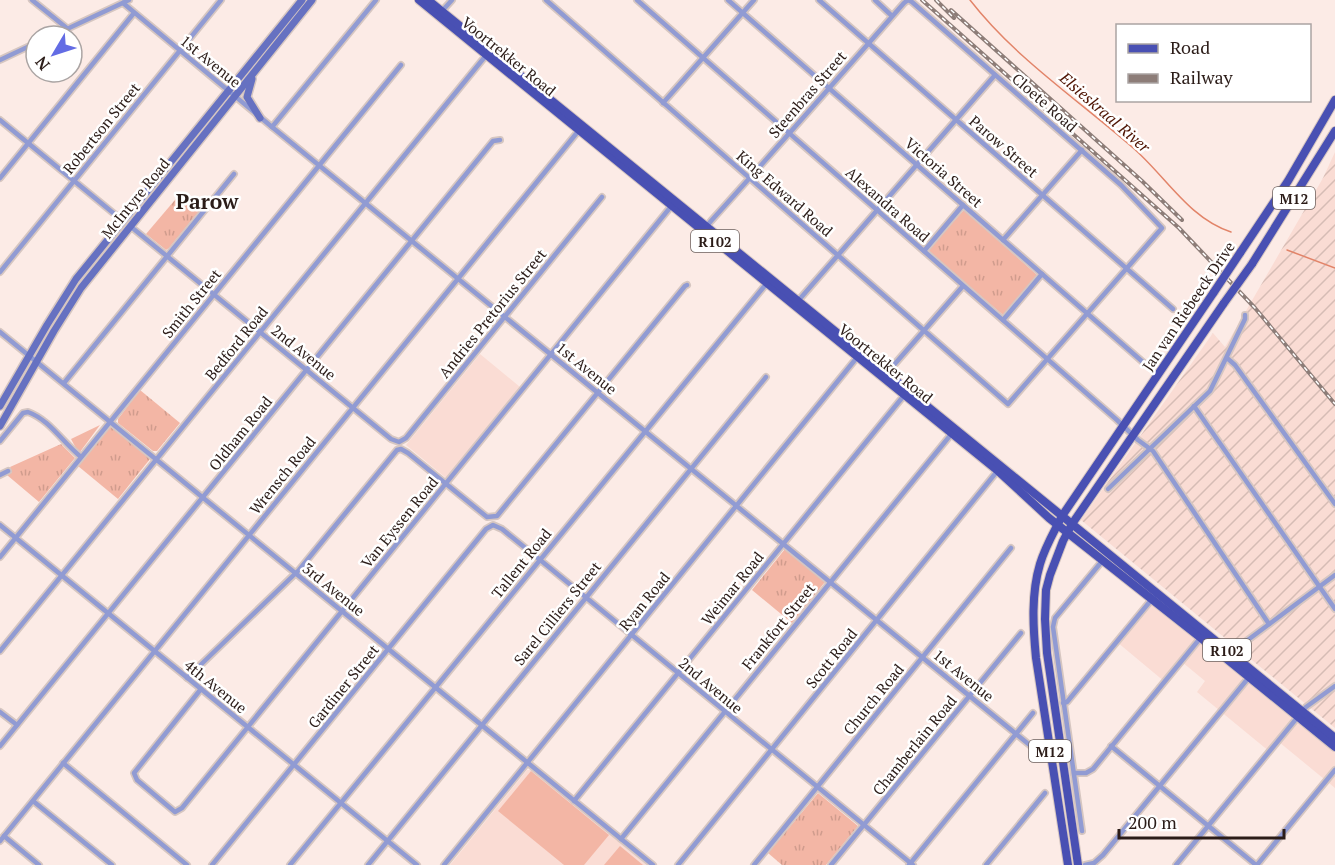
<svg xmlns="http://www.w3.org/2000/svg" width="1335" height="865" viewBox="0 0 1335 865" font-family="'PT Serif',serif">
	<defs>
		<pattern id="industrial-furrows" width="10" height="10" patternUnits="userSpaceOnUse" patternTransform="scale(1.5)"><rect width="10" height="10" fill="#fadcd4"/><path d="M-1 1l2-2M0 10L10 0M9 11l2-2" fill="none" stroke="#d6bcb5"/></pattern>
		<pattern id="grass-tufts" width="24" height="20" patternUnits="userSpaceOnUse" patternTransform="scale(1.5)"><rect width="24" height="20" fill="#f3b6a5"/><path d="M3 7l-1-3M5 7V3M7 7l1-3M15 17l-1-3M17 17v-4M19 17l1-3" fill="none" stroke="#d09c8d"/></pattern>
	</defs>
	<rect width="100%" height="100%" fill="#fcebe6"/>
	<!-- built -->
	<g fill="#fadcd4">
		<path d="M480,354L520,387L446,478L406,445Z"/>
		<path d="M1152,599L1335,749V788L1279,742L1270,752L1197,692L1205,681L1182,662L1165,682L1117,642Z"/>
		<path d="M527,770H531L647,865H450Z"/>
	</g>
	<!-- industrial -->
	<path fill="url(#industrial-furrows)" d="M1335,152V728L1081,520L1213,333L1225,347L1323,178Z"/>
	<!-- grass -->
	<g fill="url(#grass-tufts)">
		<path d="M180,194L200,210L169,248L166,250L146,234Z"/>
		<path d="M963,211H965L1036,274L1037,277L1003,315L929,252L928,250Z"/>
		<path d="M140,390L180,423L157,451H153L118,423V419Z"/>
		<path d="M100,425L80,452H78L71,439Z"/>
		<path d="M110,427L114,428L150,459L118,499L78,466Z"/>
		<path d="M61,444L75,458L39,502L7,475L12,472L10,467Z"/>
		<path d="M785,549L825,582L792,623L752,590Z"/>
		<path d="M818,793L858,826L826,865H782L768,853Z"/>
	</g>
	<!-- garden -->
	<g fill="#f3b6a5">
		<path d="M531,771L609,835L584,865H564L498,811Z"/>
		<path d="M620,846L643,865H604Z"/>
	</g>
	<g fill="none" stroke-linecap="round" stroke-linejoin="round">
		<!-- stream -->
		<g stroke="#e28469" stroke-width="1.5">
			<path d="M970,0C1015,58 1077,99 1132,147C1165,175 1188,218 1231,232"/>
			<path d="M1287,250L1335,268"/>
		</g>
		<defs>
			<g id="street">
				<path d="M32,0L68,29"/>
				<path d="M546,0C700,135 854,270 1008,404L1162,228L1121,185L912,2L908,0L904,3C840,76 776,149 711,221L706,227"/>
				<path d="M637,0L1117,420L1138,440L1153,451L1269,624"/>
				<path d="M728,0L1144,363"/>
				<path d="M819,0L1173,309"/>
				<path d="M875,0L892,16"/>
				<path d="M123,3L272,127L1037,751"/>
				<path d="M442,11L452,0"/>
				<path d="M52,36L129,0"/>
				<path d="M0,60L36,43"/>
				<path d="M663,103L754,0"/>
				<path d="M0,120L123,221"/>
				<path d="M272,127L376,0"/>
				<path d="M0,178L134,13"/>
				<path d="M130,226L391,439L399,442L406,438L602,197"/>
				<path d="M1003,240L1082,150"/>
				<path d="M924,251L963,205"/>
				<path d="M0,272L221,0"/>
				<path d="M798,301L995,75"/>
				<path d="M1003,320L1042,274"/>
				<path d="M0,332L653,865"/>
				<path d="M1227,358L1235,365L1335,504"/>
				<path d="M886,374L963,286"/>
				<path d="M64,383L234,174"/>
				<path d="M1194,406L1335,609"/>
				<path d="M0,441L23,413L28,412C50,420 63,443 81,457"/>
				<path d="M0,475L8,471"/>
				<path d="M1108,489L1210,391L1245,319V315"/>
				<path d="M0,525L417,865"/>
				<path d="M0,557L401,65"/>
				<path d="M0,651L488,53"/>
				<path d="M1229,654L1335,575"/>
				<path d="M187,678L299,570L397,450L401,449L408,453L487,517L497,516L685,286L687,285"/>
				<path d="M201,689L134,773L137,780L175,812L182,808L673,204"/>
				<path d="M1063,703L1067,702L1157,593"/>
				<path d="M0,712L17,725"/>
				<path d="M0,746L493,141L500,140"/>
				<path d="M1111,746L1256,865"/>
				<path d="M63,763L187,865"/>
				<path d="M1074,773H1086L1093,769L1202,636"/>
				<path d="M33,801L112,865"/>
				<path d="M574,801L906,393"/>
				<path d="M1082,831L1053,627L1055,618L1103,560"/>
				<path d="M4,836L39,865"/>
				<path d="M621,839L953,432"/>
				<path d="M0,841L580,129"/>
				<path d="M212,865L486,529L493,525L502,529L539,559L913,865"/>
				<path d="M290,865L767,283"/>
				<path d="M368,865L766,377"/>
				<path d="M444,865L859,355"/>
				<path d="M678,865L999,469"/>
				<path d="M754,865L1011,548"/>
				<path d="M831,865L1021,633"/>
				<path d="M909,865L1033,713"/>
				<path d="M986,865L1045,793"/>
				<path d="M1085,865L1094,863L1103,855L1250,676"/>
				<path d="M1176,865L1306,707L1335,686"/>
				<path d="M1257,865L1335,770"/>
			</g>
			<g id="secondary">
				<path d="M252,79L247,97L260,118"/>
				<path d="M0,406L47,325L76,279L302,0"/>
				<path d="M0,426L54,331L81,288L312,0"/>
			</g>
			<g id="primary">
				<path d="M419,0L998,471L1049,518L1201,638L1335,747"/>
				<path d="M428,0L1335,738"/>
				<path d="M1240,253L1288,181L1335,100"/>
				<path d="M1252,264L1335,131"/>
				<path d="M1068,865L1036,658C1033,627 1031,594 1040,564C1045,547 1054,532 1062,516L1214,292"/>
				<path d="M1078,865L1047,653L1045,619L1046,590L1050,575L1063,541L1072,524L1224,303"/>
			</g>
		</defs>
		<!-- street casing -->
		<use href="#street" stroke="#d6c6c1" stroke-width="8"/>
		<!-- secondary casing -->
		<use href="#secondary" stroke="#d6c6c1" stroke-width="10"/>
		<!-- primary casing -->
		<use href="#primary" stroke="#d6c6c1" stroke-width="10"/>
		<!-- street -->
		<use href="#street" stroke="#919bd3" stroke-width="4.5"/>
		<!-- secondary -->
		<use href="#secondary" stroke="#6671c1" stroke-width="7"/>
		<!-- primary -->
		<use href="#primary" stroke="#4950b3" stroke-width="8"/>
		<defs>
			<g id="rail">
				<path d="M922,0L1179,228L1255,308L1335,404"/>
				<path d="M936,0L954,18"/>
				<path d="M951,10L1142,181L1182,220"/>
			</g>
		</defs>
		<!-- rail casing -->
		<use href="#rail" stroke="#8d7d78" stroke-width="4"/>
		<!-- rail -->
		<use href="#rail" stroke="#fff" stroke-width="1.5" stroke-dasharray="4.5" stroke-linecap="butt"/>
		<defs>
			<g id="primary-bridge">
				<path d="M1214,292L1240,253"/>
				<path d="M1224,303L1252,264"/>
			</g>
		</defs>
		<!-- primary-bridge casing -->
		<use href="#primary-bridge" stroke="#d6c6c1" stroke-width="10" stroke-linecap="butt"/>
		<!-- primary-bridge -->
		<use href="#primary-bridge" stroke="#4950b3" stroke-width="8"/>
	</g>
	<g text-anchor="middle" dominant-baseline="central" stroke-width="5" stroke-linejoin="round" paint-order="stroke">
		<!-- shield labels -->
		<g fill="#fff" stroke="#6b605d" stroke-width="1.5">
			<rect x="1273" y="187" width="42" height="22" rx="4.5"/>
			<rect x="691" y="230" width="48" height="22" rx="4.5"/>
			<rect x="1203" y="639" width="48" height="22" rx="4.5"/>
			<rect x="1029" y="740" width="42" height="22" rx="4.5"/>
		</g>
		<g font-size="14" font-weight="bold" fill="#2b1c18">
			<text x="1294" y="198">M12</text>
			<text x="715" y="241">R102</text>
			<text x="1227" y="650">R102</text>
			<text x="1050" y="751">M12</text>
		</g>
		<!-- street labels -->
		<g font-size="15" fill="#2b1c18" stroke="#fff">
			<text transform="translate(509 56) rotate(39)">Voortrekker Road</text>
			<text transform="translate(211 61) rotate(39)">1st Avenue</text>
			<text transform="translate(807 94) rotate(-49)">Steenbras Street</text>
			<text transform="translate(1045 102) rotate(41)">Cloete Road</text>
			<text transform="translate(101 128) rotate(-51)">Robertson Street</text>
			<text transform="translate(1004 146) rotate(41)">Parow Street</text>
			<text transform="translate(944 172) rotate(41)">Victoria Street</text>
			<text transform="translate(785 193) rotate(41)">King Edward Road</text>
			<text transform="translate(135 198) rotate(-51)">McIntyre Road</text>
			<text transform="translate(888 204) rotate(41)">Alexandra Road</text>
			<text transform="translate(191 303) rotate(-51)">Smith Street</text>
			<text transform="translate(1188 306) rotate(-56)">Jan van Riebeeck Drive</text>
			<text transform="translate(492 313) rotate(-51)">Andries Pretorius Street</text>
			<text transform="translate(236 343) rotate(-51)">Bedford Road</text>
			<text transform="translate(304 352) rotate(39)">2nd Avenue</text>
			<text transform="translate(886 363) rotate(39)">Voortrekker Road</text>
			<text transform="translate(587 368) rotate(39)">1st Avenue</text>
			<text transform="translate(240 433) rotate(-51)">Oldham Road</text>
			<text transform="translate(282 475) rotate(-51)">Wrensch Road</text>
			<text transform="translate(399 522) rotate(-51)">Van Eyssen Road</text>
			<text transform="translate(521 563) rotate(-51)">Tallent Road</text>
			<text transform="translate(732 588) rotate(-51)">Weimar Road</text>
			<text transform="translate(334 589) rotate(39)">3rd Avenue</text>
			<text transform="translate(644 601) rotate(-51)">Ryan Road</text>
			<text transform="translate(557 613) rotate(-51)">Sarel Cilliers Street</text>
			<text transform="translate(778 626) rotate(-51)">Frankfort Street</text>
			<text transform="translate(831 658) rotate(-51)">Scott Road</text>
			<text transform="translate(964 675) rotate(39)">1st Avenue</text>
			<text transform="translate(711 685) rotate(40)">2nd Avenue</text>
			<text transform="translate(216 686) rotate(39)">4th Avenue</text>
			<text transform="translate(343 686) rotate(-51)">Gardiner Street</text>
			<text transform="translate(873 699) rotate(-51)">Church Road</text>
			<text transform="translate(914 745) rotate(-51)">Chamberlain Road</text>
		</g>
		<!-- water labels -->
		<g font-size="16" font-style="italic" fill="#4f1403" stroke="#fff">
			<text transform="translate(1105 112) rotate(41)">Elsieskraal River</text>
		</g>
		<!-- district labels -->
		<g font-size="21" font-weight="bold" fill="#2b1c18" stroke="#fff">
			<text x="207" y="201">Parow</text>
		</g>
	</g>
	<!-- legend -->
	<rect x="1116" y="24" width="195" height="78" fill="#ffffff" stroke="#aaa4a3" stroke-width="1.5"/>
	<rect x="1128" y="44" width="30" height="9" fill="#4950b3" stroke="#aaa4a3" stroke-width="1.5"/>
	<text x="1170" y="54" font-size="18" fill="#2b1c18">Road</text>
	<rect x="1128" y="74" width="30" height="9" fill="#8d7d78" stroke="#aaa4a3" stroke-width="1.5"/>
	<text x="1170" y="84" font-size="18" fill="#2b1c18">Railway</text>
	<!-- north arrow -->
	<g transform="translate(54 54) rotate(231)"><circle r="28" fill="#ffffff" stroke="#aaa4a3" stroke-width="1.5"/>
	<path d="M0-4.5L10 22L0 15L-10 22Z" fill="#636ce4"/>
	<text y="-9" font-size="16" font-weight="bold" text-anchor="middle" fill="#2b1c18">N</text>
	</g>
	<!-- scale -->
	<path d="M1119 829v9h165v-9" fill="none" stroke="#2b1c18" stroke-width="3"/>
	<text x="1128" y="829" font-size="18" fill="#2b1c18" stroke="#ffffff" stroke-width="4.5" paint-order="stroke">200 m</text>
</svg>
